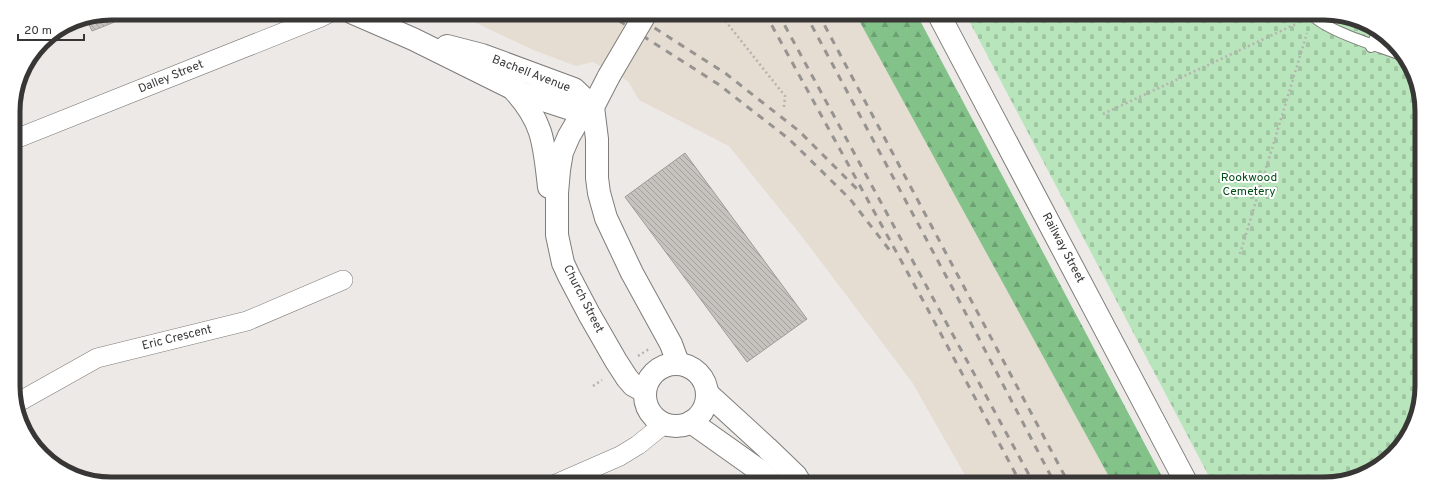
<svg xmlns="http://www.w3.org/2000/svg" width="1435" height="497" viewBox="0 0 1435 497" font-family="Overpass,sans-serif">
	<defs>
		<pattern id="forest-firs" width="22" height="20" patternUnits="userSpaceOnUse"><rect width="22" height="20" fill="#83c38a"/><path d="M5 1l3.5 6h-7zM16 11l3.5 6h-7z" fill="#6c9f72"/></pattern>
		<pattern id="cemetery-stones" width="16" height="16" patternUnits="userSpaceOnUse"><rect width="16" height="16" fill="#b8e5bb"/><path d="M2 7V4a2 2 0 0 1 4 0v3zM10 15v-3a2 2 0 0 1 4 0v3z" fill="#9fc5a1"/></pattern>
		<pattern id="building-back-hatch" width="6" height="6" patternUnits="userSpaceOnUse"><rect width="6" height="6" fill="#c6c3bf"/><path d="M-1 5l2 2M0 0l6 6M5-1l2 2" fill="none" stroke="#a29f9c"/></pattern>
	</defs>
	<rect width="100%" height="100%" fill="#ede9e6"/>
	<!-- built -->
	<path fill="#e5dcd2" d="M455,13H857L1113,484H970L912,382L800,234L729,146L639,100L628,81L593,62L576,66L531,49Z"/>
	<!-- forest -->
	<path fill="url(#forest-firs)" d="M855,13H916L1166,484H1113Z"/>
	<!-- cemetery -->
	<path fill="url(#cemetery-stones)" d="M965,13H1324L1355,18L1398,47L1421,98L1417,417L1384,464L1330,484H1213Z"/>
	<!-- building -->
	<g fill="url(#building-back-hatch)" stroke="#9f9b98">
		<path d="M111,13H120L122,19L92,31L86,18Z"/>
		<path d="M60,29L61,33L46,39V38Z"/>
		<path d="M685,153L807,319L747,362L625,197Z"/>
		<path d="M712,477L715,484H695Z"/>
	</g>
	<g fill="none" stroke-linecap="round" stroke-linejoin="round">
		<defs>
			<g id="service">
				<path d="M1310,13C1325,31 1378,46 1401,55"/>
				<path d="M1371,47L1377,33"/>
			</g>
			<g id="minor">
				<path d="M13,140L319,18L329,13"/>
				<path d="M15,404L97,358L247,321L343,280"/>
				<path d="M556,484L620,456L638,445L664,424"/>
			</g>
			<g id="secondary">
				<path d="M353,13L413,39L522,93L568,108L593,107"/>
				<path d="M938,13L1187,484"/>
				<path d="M447,46L482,55L574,89L593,107"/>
				<path d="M609,76L593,107L576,124L569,136L562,152L559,170L557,193V235L563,263L569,276L589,314L616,361L627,378L633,385L644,391"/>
				<path d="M514,90C544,123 544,144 549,187"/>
				<path d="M593,107L597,139V178L599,193L606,218L632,273L671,344L678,363"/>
				<circle cx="676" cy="395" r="31"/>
				<path d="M707,393L767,448L796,476L801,484"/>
				<path d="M691,422L760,471L773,484"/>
			</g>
		</defs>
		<!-- service casing -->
		<use href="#service" stroke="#7f7c79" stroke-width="12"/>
		<!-- minor casing -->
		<use href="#minor" stroke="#7f7c79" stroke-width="20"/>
		<!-- secondary casing -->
		<use href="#secondary" stroke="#7f7c79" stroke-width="24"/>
		<!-- path -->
		<g stroke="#b5b2af" stroke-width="2.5" stroke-dasharray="2 3" stroke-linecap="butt">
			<path d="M719,13L785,96L784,107"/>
			<path d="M1103,114L1298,23"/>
			<path d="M1240,254L1307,33"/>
			<path d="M638,356L649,349"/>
			<path d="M593,386L602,380"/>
		</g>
		<!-- service -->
		<use href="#service" stroke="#fff" stroke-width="10"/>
		<!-- minor -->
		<use href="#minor" stroke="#fff" stroke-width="19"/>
		<!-- secondary -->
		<use href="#secondary" stroke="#fff" stroke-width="22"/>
		<!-- rail -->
		<g stroke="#969391" stroke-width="3" stroke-dasharray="7 7" stroke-linecap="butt">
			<path d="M607,13L718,84L789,139L850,199L891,252"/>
			<path d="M631,13L725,73L799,131L859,191"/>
			<path d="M765,13L926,306L1021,484"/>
			<path d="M778,13L1034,484"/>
			<path d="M805,13L953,289L1055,484"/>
			<path d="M818,13L1069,484"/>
		</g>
		<defs>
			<path id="secondary-bridge" d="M609,76L646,13"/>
		</defs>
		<!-- secondary-bridge casing -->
		<use href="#secondary-bridge" stroke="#7f7c79" stroke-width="24" stroke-linecap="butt"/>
		<!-- secondary-bridge -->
		<use href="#secondary-bridge" stroke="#fff" stroke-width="22"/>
	</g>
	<g text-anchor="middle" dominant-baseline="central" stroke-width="4" stroke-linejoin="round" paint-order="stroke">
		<!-- street labels -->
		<g font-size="12" fill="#393736" stroke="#fff">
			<text transform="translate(531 74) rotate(21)">Bachell Avenue</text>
			<text transform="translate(171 77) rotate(-22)">Dalley Street</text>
			<text transform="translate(1063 248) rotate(62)">Railway Street</text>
			<text transform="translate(583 299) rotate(63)">Church Street</text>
			<text transform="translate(177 338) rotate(-14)">Eric Crescent</text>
		</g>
		<!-- park labels -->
		<g font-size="12" fill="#024d17" stroke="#fff">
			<text x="1249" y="178">Rookwood<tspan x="1249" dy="14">Cemetery</tspan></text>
		</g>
	</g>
	<!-- crop -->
	<path d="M0 0H1435V497H0ZM111 20H1324A91 91 0 0 1 1415 111V386A91 91 0 0 1 1324 477H111A91 91 0 0 1 20 386V111A91 91 0 0 1 111 20Z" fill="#fff" fill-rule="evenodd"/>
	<path fill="none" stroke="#393736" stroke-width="5" d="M111 20H1324A91 91 0 0 1 1415 111V386A91 91 0 0 1 1324 477H111A91 91 0 0 1 20 386V111A91 91 0 0 1 111 20Z"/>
	<!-- scale -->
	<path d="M18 34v6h66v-6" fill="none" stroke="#393736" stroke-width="2"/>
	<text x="24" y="34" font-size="12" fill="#393736" stroke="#ffffff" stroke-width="3" paint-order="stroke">20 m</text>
</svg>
